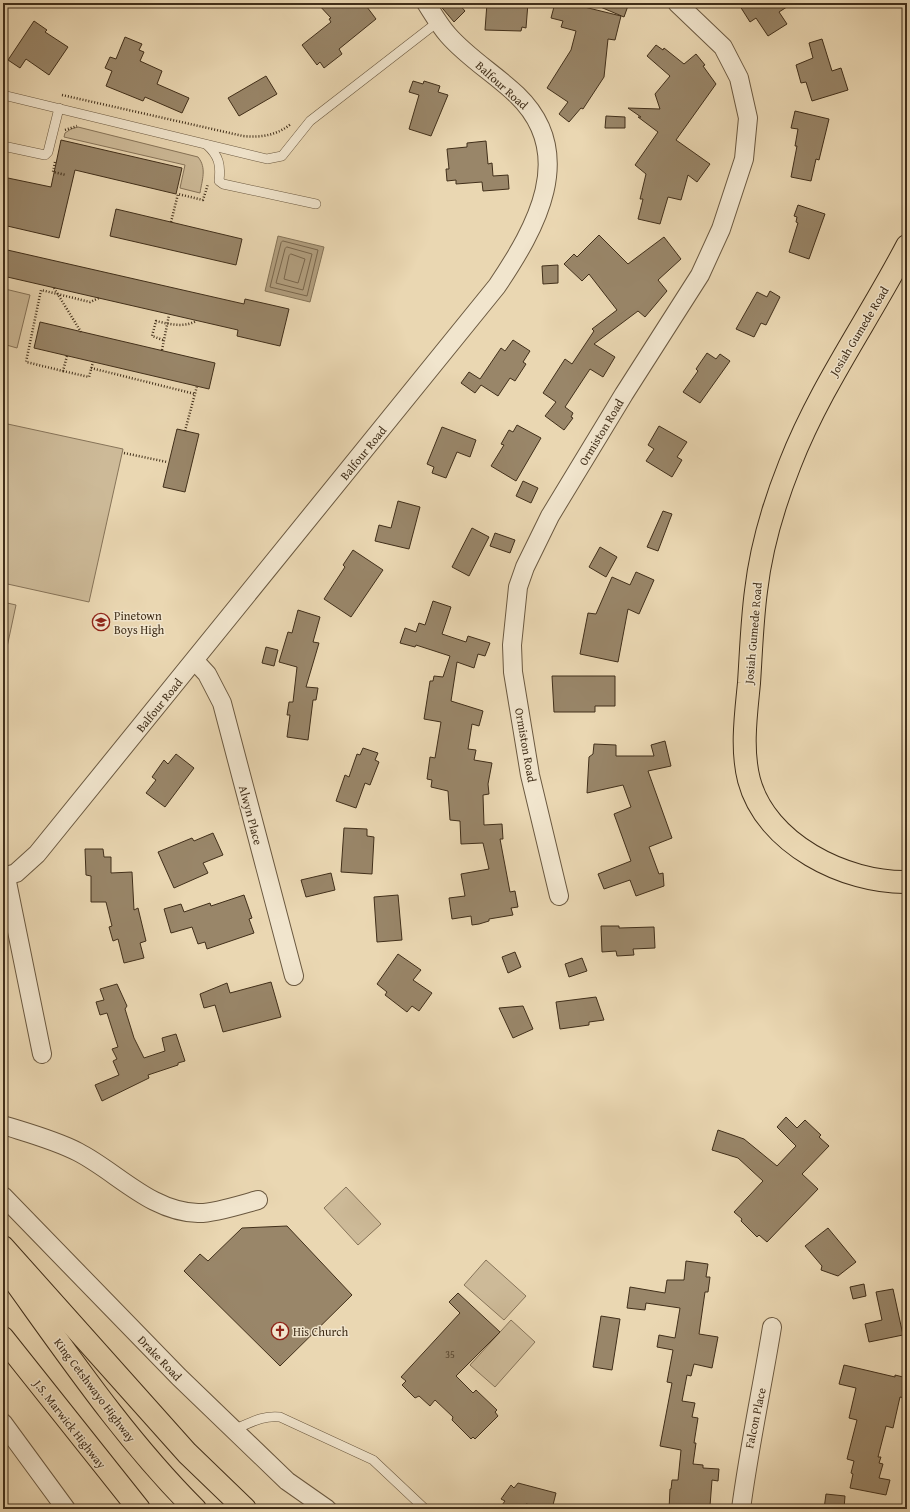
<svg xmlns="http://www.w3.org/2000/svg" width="910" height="1512" viewBox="0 0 910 1512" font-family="'Gentium Book Plus',serif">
	<rect width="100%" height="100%" fill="#ead7b2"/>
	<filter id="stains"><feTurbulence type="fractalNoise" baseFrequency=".005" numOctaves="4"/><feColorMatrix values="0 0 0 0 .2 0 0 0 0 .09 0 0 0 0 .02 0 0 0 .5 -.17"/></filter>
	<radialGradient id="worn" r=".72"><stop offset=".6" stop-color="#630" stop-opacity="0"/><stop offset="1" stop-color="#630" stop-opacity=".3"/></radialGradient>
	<!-- green -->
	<g fill="#cdba98" stroke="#877459">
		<path d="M78,127L198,157C207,168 202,180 200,193L180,188L185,165L64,137L65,133L71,129Z"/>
		<path d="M5,289L30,295L17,348L3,344V298Z"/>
		<path d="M3,423L123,449L89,602L3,583Z"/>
		<path d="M3,602L16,605L3,666Z"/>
		<path d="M346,1187L381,1224L358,1245L324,1208Z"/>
		<path d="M486,1260L526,1296L504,1320L464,1285Z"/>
		<path d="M511,1320L535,1342L495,1387L470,1365Z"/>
	</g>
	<!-- water -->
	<path fill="#b19e7e" stroke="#847256" d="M278,236L324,247L310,302L265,291Z"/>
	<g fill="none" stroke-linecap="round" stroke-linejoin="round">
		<!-- shore -->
		<g stroke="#79664c" stroke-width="1">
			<path d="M283,241L318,250L307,296L270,287L281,243Z"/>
			<path d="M287,247L312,254L303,290L276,283L285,249Z"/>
			<path d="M291,254L305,259L298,283L284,279L289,256Z"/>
		</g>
	</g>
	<!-- building -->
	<g fill="#998669" stroke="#412f1a">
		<path d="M317,3H364L376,19L339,49L342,54L324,68L320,62L317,65L302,45L331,22L329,19L331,18Z"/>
		<path d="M438,3H458L465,11L454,22Z"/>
		<path d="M487,3H528L526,28L522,27L521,31L485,30Z"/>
		<path d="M555,3H568L621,16L615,40L608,39L604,77L583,109L581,108L569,122L559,114L568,102L547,88L571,50L576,31L561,27L563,21L551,18Z"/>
		<path d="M591,3H629L624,17Z"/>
		<path d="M738,3H793L779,12L787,24L768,36L756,18L750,22Z"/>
		<path d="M34,21L47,30L45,32L68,47L49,75L26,59L20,68L8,60Z"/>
		<path d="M125,37L142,44L139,50L144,52L140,61L162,71L157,84L189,98L182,113L145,97L143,101L106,86L112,71L105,68L110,57L116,59Z"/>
		<path d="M822,39L832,71L841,68L848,90L812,101L806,82L801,83L796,65L813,58L809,43Z"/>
		<path d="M656,45L663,50L664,48L684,64L696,54L705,65L703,66L716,84L676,140L710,164L697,182L688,175L681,200L668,197L660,224L638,219L643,199H640L646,174L635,165L658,132L638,117H641L628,108L660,109L655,94L670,76L647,56Z"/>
		<path d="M266,76L277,94L239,116L228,98Z"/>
		<path d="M413,81L423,84L424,81L440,86L438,92L448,95L431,136L409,129L419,95L409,92Z"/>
		<path d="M795,111L829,119L819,160L816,159L811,181L791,177L797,146H795L798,129L791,128Z"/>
		<path d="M606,116L625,117V128H605Z"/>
		<path d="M61,140L182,168L176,194L75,170L59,238L3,225V177L51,187Z"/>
		<path d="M486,141L488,164L492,163L493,176L508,175L509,189L483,191L482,182L456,184V180L447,181L446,169H449L447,149L467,147V143Z"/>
		<path d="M798,205L825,214L809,259L789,252L798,223L796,222L797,217L794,216Z"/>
		<path d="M116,209L242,239L236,265L110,236Z"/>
		<path d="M599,235L628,264L664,237L681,259L658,280L667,291L645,317L638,311L594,344L615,357L603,377L590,369L565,407L573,413L571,417L573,418L564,430L545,416L556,402L543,393L565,359L572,364L594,331L592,329L617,310L589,274L582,281L564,264L574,254L577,257Z"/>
		<path d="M3,249L244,304L245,299L289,309L280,346L237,336L238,330L3,276Z"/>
		<path d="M558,265V283L543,284L542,266Z"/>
		<path d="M770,291L780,297L766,325L761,323L754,337L736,329L757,292L767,297Z"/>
		<path d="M40,322L215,363L209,389L34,348Z"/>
		<path d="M513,340L530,351L523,362L526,364L515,381L510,378L498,396L481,385L475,393L461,383L469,372L480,379L501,348L505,351Z"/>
		<path d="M707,353L716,359L720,354L730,361L700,403L683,392L698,371L696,369Z"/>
		<path d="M517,425L541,438L516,481L491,466L504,445L501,444L509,430L513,432Z"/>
		<path d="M659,426L687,442L677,457L682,460L672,477L646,461L654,449L648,445Z"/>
		<path d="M442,427L476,440L470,457L457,452L446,478L432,473L434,467L427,464Z"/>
		<path d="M177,429L199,434L185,492L163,487Z"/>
		<path d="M523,481L538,488L531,503L516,496Z"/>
		<path d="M398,501L420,507L409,549L375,541L379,525L391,528Z"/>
		<path d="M663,511L672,514L658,551L647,547Z"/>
		<path d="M472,528L489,537L469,576L452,567Z"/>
		<path d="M495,533L515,540L510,553L490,546Z"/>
		<path d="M600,547L617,557L606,577L589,567Z"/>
		<path d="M353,550L383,570L351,617L324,599L345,567L343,565Z"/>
		<path d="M636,572L654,580L639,614L628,609L618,662L580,654L588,613L596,614L612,577L630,585Z"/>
		<path d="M433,601L451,607L442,634L466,642L468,636L490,643L485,656L478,654L474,668L457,662L451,701L483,711L479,726L472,724L468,749L476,750L474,760L492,763L488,784L489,794L483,795L484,825L502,824L503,839H500L510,892L515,891L518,907L511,908L513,915L489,919V921L479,924L472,925L471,916L452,919L449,898L465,896L461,874L489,869L483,843L461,844L460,821L450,820L448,791L431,787L432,780L427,779L430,757L435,758L441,722L424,719L430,681H433L434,676L443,677L450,656L416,645L415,647L400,643L405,628L416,632L419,623L425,625Z"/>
		<path d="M298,610L320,617L313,642L319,643L306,687L318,688L316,700H313L308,740L287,737L290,715H287L289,702H293L297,667L279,662L288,632L292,633Z"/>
		<path d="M266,647L278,650L274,666L262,663Z"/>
		<path d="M552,676H615V706H595V712H554Z"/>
		<path d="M665,741L671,766L648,771L672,838L649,847L659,874L663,873L664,886L636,896L630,880L604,889L598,874L631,861L614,814L631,807L623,785L587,793L589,757L593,754L594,744L616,745V756H654L651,745Z"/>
		<path d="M363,748L378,753L375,760L379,762L370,785L365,783L356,808L336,801L345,775L349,777L357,754L360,755Z"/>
		<path d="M176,754L194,768L165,807L146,793L156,780L152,777L164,760L168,764Z"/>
		<path d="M344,828L367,829V836L374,837L372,874L341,872Z"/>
		<path d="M213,833L223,855L203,863L208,873L174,888L158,852L192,838L194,841Z"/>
		<path d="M85,849H103L104,857H111V873L132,872L134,910L138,908L146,941L140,943L144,958L124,963L118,939L113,941L109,927L112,926L106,902H91V876L86,875Z"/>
		<path d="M331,873L335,890L306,897L301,880Z"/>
		<path d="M244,895L252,918L249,919L254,933L207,949L205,942L198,944L192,927L171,933L164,909L181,904L184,912L210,903L211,906Z"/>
		<path d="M398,895L402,940L377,942L374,897Z"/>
		<path d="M601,926H619V928L654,927L655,948L633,949L634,955L617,956L616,951L602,952Z"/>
		<path d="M515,952L521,967L508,973L502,957Z"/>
		<path d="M398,954L421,970L413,980L432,993L419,1011L412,1006L407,1012L385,995L387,992L377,984Z"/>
		<path d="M582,958L587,971L569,977L565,964Z"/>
		<path d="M271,982L281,1017L223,1032L215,1005L204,1008L200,994L227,983L230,993Z"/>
		<path d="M117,984L127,1006L125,1009L134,1038L144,1058L165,1051L162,1038L176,1034L185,1061L178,1063V1065L148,1075L149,1078L102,1101L95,1085L119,1075L113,1061L117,1059L112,1049L118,1047L107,1013L100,1015L96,1002L104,1000L100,989Z"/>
		<path d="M596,997L604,1020L589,1022V1025L560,1029L556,1002Z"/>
		<path d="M523,1006L533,1029L513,1038L499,1008Z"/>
		<path d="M786,1117L797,1128L805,1120L821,1135L819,1137L829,1146L802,1174L818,1189L767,1242L759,1235L757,1237L741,1221L742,1219L734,1212L763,1181L738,1158L712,1150L718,1130L744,1139L777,1166L796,1146L777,1127Z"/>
		<path d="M287,1226L352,1295L280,1366L184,1271L200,1254L208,1261L242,1228Z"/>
		<path d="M828,1228L856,1262L838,1276L821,1270L822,1266L805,1246Z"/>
		<path d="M686,1261L708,1264L706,1277H710L708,1292H705L699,1334L718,1337L712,1368L694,1364L691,1376L687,1375L682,1401L695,1403L692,1417L698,1418L694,1443H696L693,1464L703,1465V1468L719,1469L718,1481L712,1480L710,1506L700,1505L699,1509H669L670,1489H671L672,1480H678L681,1450L660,1446L672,1383L667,1382L673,1350L657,1347L659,1335L675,1338L680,1308L646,1303L645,1310L627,1308L630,1287L665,1293L667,1280H684Z"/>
		<path d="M864,1284L866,1296L853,1299L850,1287Z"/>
		<path d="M893,1289L903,1335L869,1342L865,1324L882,1320L876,1292Z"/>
		<path d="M458,1293L500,1332L456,1376L473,1393L476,1390L497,1410L495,1412L498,1416L475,1439L473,1437L471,1439L452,1420L453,1417L435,1400L430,1406L419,1396L415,1398L402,1385L406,1381L401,1377L460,1313L449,1302Z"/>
		<path d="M601,1316L620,1319L612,1370L593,1367Z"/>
		<path d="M844,1365L895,1377V1375L907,1378L905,1398L900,1397L893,1428L886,1426L878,1457H881L879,1463L883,1464L879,1478L890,1480L886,1495L850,1488L853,1474L851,1473L854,1461L847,1459L857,1420L849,1418L856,1388L839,1384Z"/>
		<path d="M518,1483L556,1493L552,1509L526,1504L522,1509H499L505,1501L501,1499L511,1485L514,1488Z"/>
		<path d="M826,1494L845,1496L844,1509H824Z"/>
	</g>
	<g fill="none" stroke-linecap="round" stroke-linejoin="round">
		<defs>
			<g id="lane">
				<path d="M3,95L267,159L282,156L310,121L439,21"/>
				<path d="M207,145C219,156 221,165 219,181L223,184L316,204"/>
				<path d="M3,146L45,155L48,152L59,108"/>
				<path d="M235,1429C250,1423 263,1415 280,1417L373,1460L425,1509"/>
			</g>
			<g id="street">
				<path d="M195,661L207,674L222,703L294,976"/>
				<path d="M3,877L16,873L37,854L497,286C536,228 578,154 517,95C495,74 468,58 448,35C440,26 433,14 426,3"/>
				<path d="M6,877L42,1054"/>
				<path d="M559,896L530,775L513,672L512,645L518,587L525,567L550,516L624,394L700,275L721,229L744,159L748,118L739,78L723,47L677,3"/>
				<path d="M3,1125C28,1133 55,1140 78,1152C117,1172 151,1212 198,1213C212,1214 243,1204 258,1200"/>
				<path d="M3,1196L179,1377L287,1481L327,1509"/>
				<path d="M3,1423L66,1509"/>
				<path d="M741,1509C749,1448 762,1388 772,1327"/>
			</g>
			<path id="primary" d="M907,246C869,319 820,387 790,464C774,504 761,548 756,591C752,621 751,653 749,683C746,714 741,749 749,780C766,844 845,883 907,882"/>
			<g id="highway">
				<path d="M3,1247L187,1453L245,1509"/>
				<path d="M3,1265C64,1349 122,1436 195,1509"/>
				<path d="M3,1338L139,1509"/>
			</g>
		</defs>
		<!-- lane casing -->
		<use href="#lane" stroke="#6b5940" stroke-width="10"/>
		<!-- street casing -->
		<use href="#street" stroke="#6b5940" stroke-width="20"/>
		<!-- primary casing -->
		<use href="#primary" stroke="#412f1a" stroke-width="24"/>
		<!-- highway casing -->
		<use href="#highway" stroke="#412f1a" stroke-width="24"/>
		<!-- path -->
		<g stroke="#412f1a" stroke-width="2.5" stroke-dasharray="1 2" stroke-linecap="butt">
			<path d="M62,95L243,136C261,138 277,135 291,124"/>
			<path d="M65,130L77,126"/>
			<path d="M55,162L53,172L66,175"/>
			<path d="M171,222L178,194L203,200L208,184"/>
			<path d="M54,288L81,332"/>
			<path d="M163,340L152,336L156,321C169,324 183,328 196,321"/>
			<path d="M162,350L169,315"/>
			<path d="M67,356L63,371L26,362L41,290L90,302L99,298"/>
			<path d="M91,368L195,394"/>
			<path d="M63,371L89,377L93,362"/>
			<path d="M185,431L197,386"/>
			<path d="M124,453L167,462"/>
		</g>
		<!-- lane -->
		<use href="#lane" stroke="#f1e5cd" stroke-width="9"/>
		<!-- street -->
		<use href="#street" stroke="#f1e5cd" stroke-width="18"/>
		<!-- primary -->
		<use href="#primary" stroke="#ead7b2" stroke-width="22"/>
		<!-- highway -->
		<use href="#highway" stroke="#ead7b2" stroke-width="22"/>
	</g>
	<!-- icons -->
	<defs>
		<symbol id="school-ring" viewBox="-11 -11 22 22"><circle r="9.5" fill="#f1e5cd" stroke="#8f2418" stroke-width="1.5"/><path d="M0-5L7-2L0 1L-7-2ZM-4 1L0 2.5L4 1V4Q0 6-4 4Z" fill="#8f2418"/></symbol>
		<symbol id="church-ring" viewBox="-11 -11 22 22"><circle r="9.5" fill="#f1e5cd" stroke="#8f2418" stroke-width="1.5"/><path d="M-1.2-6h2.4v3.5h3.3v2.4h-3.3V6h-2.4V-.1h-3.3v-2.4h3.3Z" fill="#8f2418"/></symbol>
	</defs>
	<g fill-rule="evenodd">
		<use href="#school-ring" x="91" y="612" width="20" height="20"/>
		<use href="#church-ring" x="270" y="1321" width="20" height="20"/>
	</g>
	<g text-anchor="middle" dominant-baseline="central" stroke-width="3" stroke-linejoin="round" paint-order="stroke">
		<!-- number labels -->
		<g font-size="10" fill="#57452e">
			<text x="450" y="1354">35</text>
		</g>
		<!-- street labels -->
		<g font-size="12" fill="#412f1a" stroke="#f1e5cd">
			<text transform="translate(502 85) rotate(42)">Balfour Road</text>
			<text transform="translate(859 331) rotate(-59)">Josiah Gumede Road</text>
			<text transform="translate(601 432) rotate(-59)">Ormiston Road</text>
			<text transform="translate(363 453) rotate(-51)">Balfour Road</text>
			<text transform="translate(753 633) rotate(-85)">Josiah Gumede Road</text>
			<text transform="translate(159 705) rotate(-51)">Balfour Road</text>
			<text transform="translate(526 745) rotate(80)">Ormiston Road</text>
			<text transform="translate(251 815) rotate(75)">Alwyn Place</text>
			<text transform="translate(160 1358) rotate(46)">Drake Road</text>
			<text transform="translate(95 1390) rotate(53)">King Cetshwayo Highway</text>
			<text transform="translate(755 1418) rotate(-78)">Falcon Place</text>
			<text transform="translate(70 1424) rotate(52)">J.S. Marwick Highway</text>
		</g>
		<!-- poi labels -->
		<g font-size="12" fill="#412f1a" stroke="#f1e5cd" text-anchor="start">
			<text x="114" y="615">Pinetown<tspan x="114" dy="14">Boys High</tspan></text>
			<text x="293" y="1331">His Church</text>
		</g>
	</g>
	<!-- margin -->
	<rect width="910" height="1512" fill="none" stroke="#ead7b2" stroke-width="16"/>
	<rect x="4" y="4" width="902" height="1504" fill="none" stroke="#412f1a" stroke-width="2"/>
	<rect x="8" y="8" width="894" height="1496" fill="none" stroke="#412f1a"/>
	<rect width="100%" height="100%" filter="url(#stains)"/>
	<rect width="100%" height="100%" fill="url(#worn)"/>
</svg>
